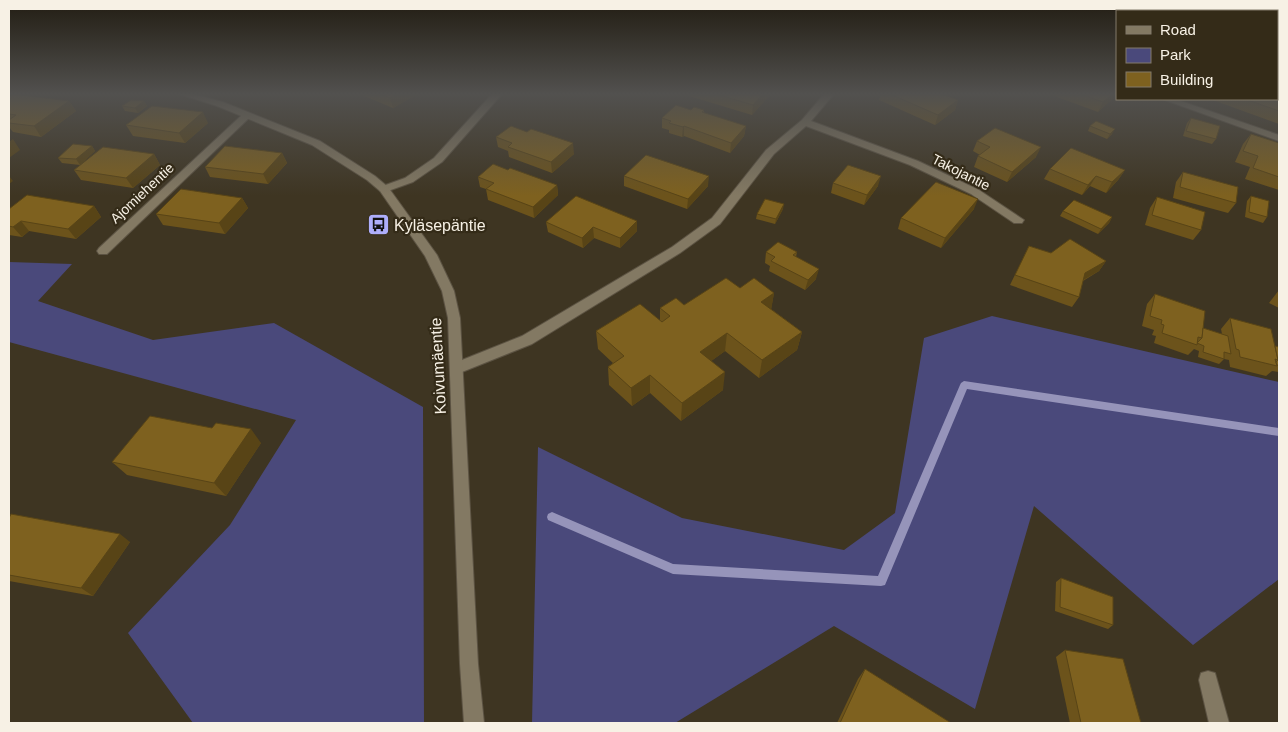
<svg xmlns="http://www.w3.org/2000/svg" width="1288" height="732" viewBox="0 0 1288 732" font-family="Helvetica,sans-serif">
	<rect width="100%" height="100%" fill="#3e3522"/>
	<!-- green -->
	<g fill="#4a497b">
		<path d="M9,262L72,264L38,301L153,340L274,323L423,407L424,723H193L128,633L230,525L296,420L9,342Z"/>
		<path d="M992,316L1279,382V579L1193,645L1034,506L975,709L834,626L675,723H532L538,447L682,518L844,550L895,513L924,338Z"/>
	</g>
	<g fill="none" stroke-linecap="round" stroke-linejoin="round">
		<!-- stream -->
		<path fill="#9694ba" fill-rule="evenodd" d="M964,381L1279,428V436L967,389L885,585L881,586L673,574L548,520L547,517L548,514L552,512L673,564L878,576L960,385L961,383Z"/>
		<defs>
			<g id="minor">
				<path d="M492,94H502L442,162L413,182L388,191H380L379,189L380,187L405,178L434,158Z"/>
				<path d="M824,94H834L811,121L918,161L979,190L1024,220L1022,223H1014L971,194L910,165L806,126L774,154L720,224L680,253L532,344L462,372L457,373L452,372L450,368L452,364L522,336L672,247L712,218L766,150L802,120Z"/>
				<path d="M1162,99H1175L1279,135V141Z"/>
				<path d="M246,113L251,116L249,118L107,254H99L97,251L99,248L243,114Z"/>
				<path d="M1208,671L1215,673L1217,680L1229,723H1209L1199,680L1201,673Z"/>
			</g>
			<path id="tertiary" d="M179,94H193L223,102L320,141L375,176L388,187L437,255L454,291L460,318L478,664L484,723H464L460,664L448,318L442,291L425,256L380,191L367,180L312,145L217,106Z"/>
		</defs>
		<!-- minor casing -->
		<use href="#minor" stroke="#5c5343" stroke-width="2"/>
		<!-- tertiary casing -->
		<use href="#tertiary" stroke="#5c5343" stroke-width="2"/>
		<!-- minor -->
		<use href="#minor" fill="#837963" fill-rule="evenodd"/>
		<!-- tertiary -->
		<use href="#tertiary" fill="#837963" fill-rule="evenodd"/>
	</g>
	<!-- wall -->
	<g fill="#6c531b">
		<path d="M359,94H417L393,108Z"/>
		<path d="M690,94H769L768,97L752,115L689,96Z"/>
		<path d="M881,94H942L958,100L955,110L935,125L879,100Z"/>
		<path d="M1049,94H1115L1112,99L1098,112Z"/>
		<path d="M9,96L69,101L76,111L41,137L13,132L9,127Z"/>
		<path d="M1210,99H1275L1279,100V124Z"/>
		<path d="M144,101L147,106L138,113L125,111L122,106Z"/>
		<path d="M691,110H704V113L746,126L744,136L730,153L684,136L682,137L669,133V130L662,128V118Z"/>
		<path d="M1191,118L1216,139L1212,144L1183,136L1187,123Z"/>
		<path d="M208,123L185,143L133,136L126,125Z"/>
		<path d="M1090,126L1112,134L1107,139L1088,131Z"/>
		<path d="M1251,134L1279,143V190L1245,179L1250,167L1235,162L1243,144Z"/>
		<path d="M496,137L574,154L552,173L509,157L508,151L498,147Z"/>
		<path d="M977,141L1036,157L1007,182L974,167L978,156L980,155L973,151Z"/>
		<path d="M92,146L95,151L80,165L62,163L58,158Z"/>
		<path d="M282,153L287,163L268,184L210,177L205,167Z"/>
		<path d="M154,154L160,165L133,188L81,180L74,170Z"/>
		<path d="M1050,169L1125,170L1118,180L1106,193L1090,186L1082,195L1044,179Z"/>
		<path d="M1183,172L1236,203L1228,213L1173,198L1176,182Z"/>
		<path d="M624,176L708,186L687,209L624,186Z"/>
		<path d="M478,177L557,185L558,195L534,218L488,200L486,189L480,187Z"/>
		<path d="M833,183L878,186L864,205L831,193Z"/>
		<path d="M1251,196L1267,217L1263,223L1245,217L1247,201Z"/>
		<path d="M1157,197L1201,230L1193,240L1145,225L1150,208Z"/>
		<path d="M242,198L248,208L225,234L163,225L156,214Z"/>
		<path d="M94,206L101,217L76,239L29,231L22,237L9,235V209Z"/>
		<path d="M783,209L775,224L756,219L757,214Z"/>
		<path d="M974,209L941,248L898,229L901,218Z"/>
		<path d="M1063,211L1112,217L1109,223L1098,234L1060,216Z"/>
		<path d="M546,222L637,231L620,248L594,238L583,248L548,232Z"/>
		<path d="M1029,246L1051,253L1106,261L1099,271L1083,281L1079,297L1072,307L1010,285Z"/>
		<path d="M766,252H797L796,257L816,279L805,290L769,271L770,266L765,263Z"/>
		<path d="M740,288L774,293L771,309L802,332L797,350L759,378L725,351L711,361L723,390L681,421L650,393L632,406L609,385L608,367L613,363L598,349L596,331L660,320V308L684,305Z"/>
		<path d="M1279,290V308L1269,303Z"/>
		<path d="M1155,294L1203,328L1222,334L1221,329L1230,318L1275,346L1279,347V373V372L1272,371L1266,376L1230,367L1229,360L1224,359L1219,364L1198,357L1199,351L1194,349L1188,355L1154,343L1156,336L1152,335L1154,330L1142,326L1147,304Z"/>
		<path d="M212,428L261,443L226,496L127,475L112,462Z"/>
		<path d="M9,518L130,542L93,596L9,581Z"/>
		<path d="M1061,578L1113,625L1108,629L1055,611L1056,582Z"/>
		<path d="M1065,650L1141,723H1070L1056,657Z"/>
		<path d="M865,669L951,723H837L858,679Z"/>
	</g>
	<!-- shaded-wall -->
	<g fill="#584416">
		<path d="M398,94H417L393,108L390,98Z"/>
		<path d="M763,94H769L768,97L752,115L753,105Z"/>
		<path d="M1113,94H1115L1112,99L1098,112L1103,102Z"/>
		<path d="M958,100L955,110L935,125L938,115Z"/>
		<path d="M69,101L76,111L41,137L34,126Z"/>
		<path d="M144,101L147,106L138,113L135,108Z"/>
		<path d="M203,112L208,123L185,143L179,133Z"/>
		<path d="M684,126V136L682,137L683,127Z"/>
		<path d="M746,126L744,136L730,153L731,143Z"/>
		<path d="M1115,129L1112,134L1107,139L1110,134Z"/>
		<path d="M13,139L20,150L9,158V142Z"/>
		<path d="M573,143L574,154L552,173L551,162Z"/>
		<path d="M92,146L95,151L80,165L76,159Z"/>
		<path d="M1041,147L1036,157L1007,182L1012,172Z"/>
		<path d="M282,153L287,163L268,184L263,174Z"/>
		<path d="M154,154L160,165L133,188L126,178Z"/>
		<path d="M1125,170L1118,180L1106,193L1112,182Z"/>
		<path d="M9,176L13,181L9,184Z"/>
		<path d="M709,176L708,186L687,209L688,199Z"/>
		<path d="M881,176L878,186L864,205L867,195Z"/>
		<path d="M1096,176L1090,186L1082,195L1088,185Z"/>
		<path d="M557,185L558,195L534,218L533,207Z"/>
		<path d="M242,198L248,208L225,234L219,223Z"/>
		<path d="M978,199L974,209L941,248L945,238Z"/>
		<path d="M784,204L783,209L775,224L776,219Z"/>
		<path d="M94,206L101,217L76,239L68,229Z"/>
		<path d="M1112,217L1109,223L1098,234L1101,229Z"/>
		<path d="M21,221L29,231L22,237L13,227Z"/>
		<path d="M637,221V231L620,248V238Z"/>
		<path d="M593,227L594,238L583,248L582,238Z"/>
		<path d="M1106,261L1099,271L1078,283L1085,273Z"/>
		<path d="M819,269L816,279L805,290L808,280Z"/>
		<path d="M774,293L771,311L761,302Z"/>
		<path d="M802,332L797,350L759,378L762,360Z"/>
		<path d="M727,333L725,351L699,370L700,352Z"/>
		<path d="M725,372L723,390L681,421L682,403Z"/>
		<path d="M650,375V393L632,406L631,388Z"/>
		<path d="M251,429L261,443L226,496L214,483Z"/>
		<path d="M120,534L130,542L93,596L81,588Z"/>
	</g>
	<!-- building -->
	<g fill="#7e611f" stroke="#584416">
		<path d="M12,94H13L69,101L34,126L9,123V120L16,115L9,114V96Z"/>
		<path d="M380,94H398L390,98Z"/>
		<path d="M716,94H763L753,105Z"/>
		<path d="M890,94H942L958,100L938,115Z"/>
		<path d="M1080,94H1113L1103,102Z"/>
		<path d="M1245,99H1275L1279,100V111Z"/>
		<path d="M131,100L144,101L135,108L122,106Z"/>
		<path d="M676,105L691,110L694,107L704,110L702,112L746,126L731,143L684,126L683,127L669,123L671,121L662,118Z"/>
		<path d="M152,106L203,112L179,133L126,125Z"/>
		<path d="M1191,118L1220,126L1216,139L1186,131Z"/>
		<path d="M1096,121L1115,129L1110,134L1090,126Z"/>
		<path d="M511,126L527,132L531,129L573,143L551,162L508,147L512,143L496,137Z"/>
		<path d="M995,128L1041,147L1012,172L978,156L990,147L977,141Z"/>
		<path d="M1251,134L1279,143V177L1253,168L1258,156L1243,151Z"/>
		<path d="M73,144L92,146L76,159L58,158Z"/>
		<path d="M225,146L282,153L263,174L205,167Z"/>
		<path d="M103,147L154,154L126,178L74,170Z"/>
		<path d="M1071,148L1125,170L1112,182L1096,176L1088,185L1050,169Z"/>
		<path d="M646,155L709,176L688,199L624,176Z"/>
		<path d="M493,164L508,170L510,168L557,185L533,207L486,189L494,183L478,177Z"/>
		<path d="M848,165L881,176L867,195L833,183Z"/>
		<path d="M1183,172L1238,187L1236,203L1180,187Z"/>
		<path d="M936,182L978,199L945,238L901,218Z"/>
		<path d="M181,189L242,198L219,223L156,214Z"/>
		<path d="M27,195L94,206L68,229L21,221L13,227L9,226V209Z"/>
		<path d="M576,196L637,221L620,238L593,227L582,238L546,222Z"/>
		<path d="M1251,196L1269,201L1267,217L1249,212Z"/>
		<path d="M1157,197L1205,212L1201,230L1152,215Z"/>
		<path d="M765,199L784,204L776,219L757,214Z"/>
		<path d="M1074,200L1112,217L1101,229L1063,211Z"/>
		<path d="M1070,239L1106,261L1085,273L1079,297L1015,275L1029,246L1051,253Z"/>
		<path d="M778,242L797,252L793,255L819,269L808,280L771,261L775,257L766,252Z"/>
		<path d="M726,278L740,288L754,278L774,293L761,302L802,332L762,360L727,333L700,352L725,372L682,403L650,375L631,388L608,367L624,356L596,331L640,304L662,322L670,316L660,308L676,298L684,305Z"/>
		<path d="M1155,294L1205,311L1202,338L1198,337L1197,345L1162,333L1164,325L1161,324L1162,320L1150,316Z"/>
		<path d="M1230,318L1271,329L1278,360L1275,359L1277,366L1240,357L1239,350L1236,349Z"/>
		<path d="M1203,328L1228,336L1231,354L1224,352V359L1203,352L1204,346L1197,343L1202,338Z"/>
		<path d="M1275,346L1279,347V366L1277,365L1276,362L1278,360Z"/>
		<path d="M150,416L212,428L216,423L251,429L214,483L112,462Z"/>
		<path d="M11,514L120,534L81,588L9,575V518Z"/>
		<path d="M1061,578L1113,597V625L1060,607Z"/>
		<path d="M1065,650L1123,659L1141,723H1081Z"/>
		<path d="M865,669L951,723H840Z"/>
	</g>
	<!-- sky -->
	<linearGradient id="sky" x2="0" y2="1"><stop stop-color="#221d13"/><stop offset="0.48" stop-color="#52514f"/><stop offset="1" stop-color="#52514f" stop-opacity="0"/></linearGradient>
	<rect width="1288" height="196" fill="url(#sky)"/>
	<!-- icons -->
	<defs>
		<symbol id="bus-square" viewBox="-11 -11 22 22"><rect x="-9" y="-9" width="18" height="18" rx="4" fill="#aeaefb" stroke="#342b18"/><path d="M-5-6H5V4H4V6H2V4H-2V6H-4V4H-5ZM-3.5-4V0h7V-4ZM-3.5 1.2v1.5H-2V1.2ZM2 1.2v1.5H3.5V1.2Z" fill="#111"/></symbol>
	</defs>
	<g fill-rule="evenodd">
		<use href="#bus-square" x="366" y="212" width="25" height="25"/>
	</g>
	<g text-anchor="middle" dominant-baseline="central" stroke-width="4.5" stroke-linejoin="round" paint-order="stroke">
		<!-- far-street labels -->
		<g font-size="14" fill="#f7f1e5" stroke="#342b18">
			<text transform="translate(961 172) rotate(27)">Takojantie</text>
			<text transform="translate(142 193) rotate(-43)">Ajomiehentie</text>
		</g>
		<!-- poi labels -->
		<g font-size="16" fill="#f7f1e5" stroke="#342b18" text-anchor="start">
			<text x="394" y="225">Kyläsepäntie</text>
		</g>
		<!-- street labels -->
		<g font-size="16" fill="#f7f1e5" stroke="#342b18">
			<text transform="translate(438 366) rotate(-93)">Koivumäentie</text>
		</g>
	</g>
	<!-- border -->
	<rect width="1288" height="732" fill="none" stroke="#f7f1e5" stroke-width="20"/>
	<!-- legend -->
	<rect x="1116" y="10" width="162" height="90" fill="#342b18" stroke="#827a6a"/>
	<rect x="1126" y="26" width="25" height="8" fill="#837963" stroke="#827a6a"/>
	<text x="1160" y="35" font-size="15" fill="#f7f1e5">Road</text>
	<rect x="1126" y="48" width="25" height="15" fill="#4a497b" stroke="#827a6a"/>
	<text x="1160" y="60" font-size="15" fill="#f7f1e5">Park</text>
	<rect x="1126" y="72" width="25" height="15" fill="#7e611f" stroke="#827a6a"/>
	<text x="1160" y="85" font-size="15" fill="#f7f1e5">Building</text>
</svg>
